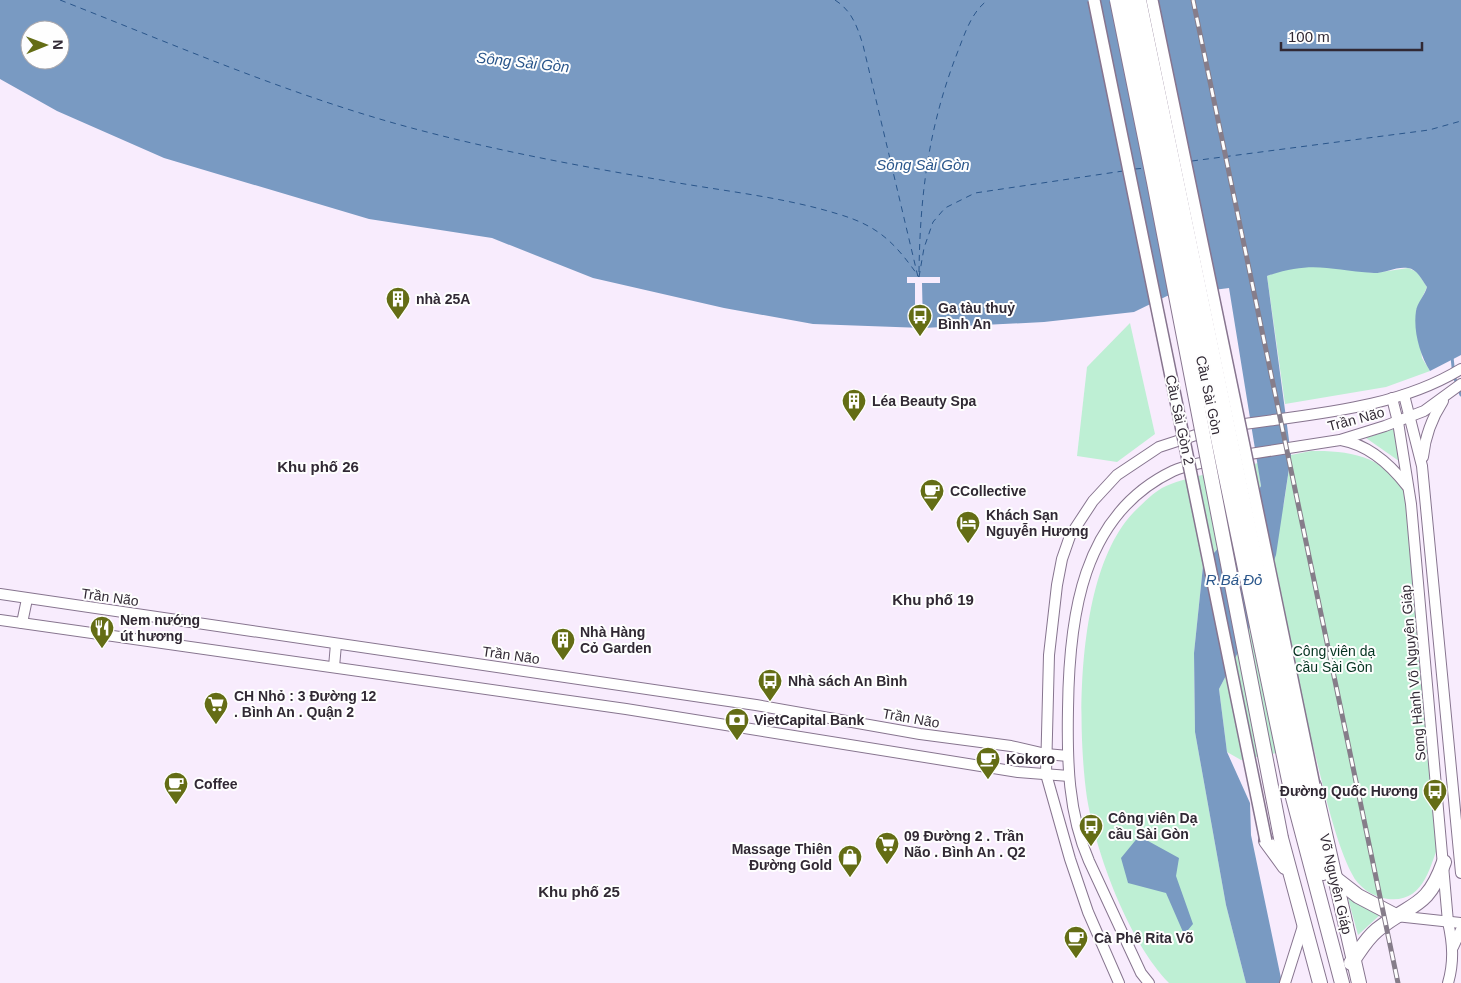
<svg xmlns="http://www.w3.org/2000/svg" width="1461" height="983" viewBox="0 0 1461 983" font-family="Helvetica,sans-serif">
	<rect width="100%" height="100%" fill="#f8ecfd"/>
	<!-- green -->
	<g fill="#beefd4">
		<path d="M1313,265L1375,273L1408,268L1417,272L1427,287L1416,311L1422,358L1430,371L1386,387L1285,404L1267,276L1288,268Z"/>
		<path d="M1130,323L1155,434L1117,462L1077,456L1087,367Z"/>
		<path d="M1396,428L1399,461L1366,438Z"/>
		<path d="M1311,451C1350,450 1388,457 1406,495L1440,840C1430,867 1424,903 1388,899C1373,897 1358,887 1352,874C1334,839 1323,784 1313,746L1241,760L1227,752L1219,689L1245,639L1284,503L1291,455Z"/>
		<path d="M1258,463L1261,486L1230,534L1203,566L1194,653L1195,732L1226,905L1246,983H1169C1129,942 1096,854 1087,798C1076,721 1077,572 1133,513C1141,505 1153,493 1162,488C1183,477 1232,469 1258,463Z"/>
		<path d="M1346,891L1381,914L1358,935Z"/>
	</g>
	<!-- water -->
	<g fill="#799ac2" fill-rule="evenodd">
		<path d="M0,0H1461V355L1430,371C1420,355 1413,331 1416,311C1417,303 1425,295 1427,287C1422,280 1417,269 1408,268C1397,266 1385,273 1374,273C1329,270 1313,260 1267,276L1291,455L1276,555L1245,639L1219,689L1227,752L1250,803L1251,835L1282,983H1246L1226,905L1195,732L1194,653L1203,566L1230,534L1261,486L1229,288L1167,296L1134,312L1044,322L923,328L813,324L724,308L593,278L492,238L369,219L164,158L57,111L0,79ZM30,30H60V60H30Z"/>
		<path d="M1139,836L1179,858L1176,876L1193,924L1188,930L1183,932L1166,893L1128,883L1121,858Z"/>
	</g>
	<!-- pier -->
	<path fill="#f8ecfd" d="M907,277H940V283H922L923,328H915V283H907Z"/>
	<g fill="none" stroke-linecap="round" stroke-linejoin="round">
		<!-- stream -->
		<path stroke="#799ac2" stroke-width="3" d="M1452,357L1454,376L1461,395"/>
		<!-- ferry -->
		<g stroke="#2a568b" stroke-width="1" stroke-dasharray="6 5" stroke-linecap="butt">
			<path d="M60,0C180,47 299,99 423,131C503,152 585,167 667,181C723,191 783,197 838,214C879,226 895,243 919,277"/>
			<path d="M835,0C852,11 857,26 863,45L918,277"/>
			<path d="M1192,161L1429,130L1461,121"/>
			<path d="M1135,169L1146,168"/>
			<path d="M919,272C920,193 929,125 958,51C965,33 972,11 988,0"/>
			<path d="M919,277L924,248L933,222L945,208L975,193L1123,171"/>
		</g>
		<defs>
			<g id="secondary">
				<path d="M1404,395L1422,466L1461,873"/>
				<path d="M1392,398L1398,422L1411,504L1448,922C1453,944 1454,962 1448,983"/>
				<path d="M1231,426C1308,414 1394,410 1461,369"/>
				<path d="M1341,440C1369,445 1390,464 1407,486"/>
				<path d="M1237,456L1340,440L1385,426L1424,411L1461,384"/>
				<path d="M1423,457C1425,437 1432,418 1443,401"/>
				<path d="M0,594L756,705L920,734L1011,746L1046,754L1068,756"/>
				<path d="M0,620L626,709L1018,772L1069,776"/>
				<path d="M22,623L27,599"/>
				<path d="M334,667L336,644"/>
				<path d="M1396,916L1461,923"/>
				<path d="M1453,947L1461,930"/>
				<path d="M1119,983L1088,912L1070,859L1046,774L1049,655L1057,585L1062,559L1070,536L1093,501L1117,475L1159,447L1208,431"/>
				<path d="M1149,983L1141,973L1089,861C1068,813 1067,761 1068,709C1069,618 1081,515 1173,471C1186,465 1200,464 1213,460"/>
				<path d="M1285,983L1303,926"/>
			</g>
			<g id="highway">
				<path d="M1314,785L1359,983"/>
				<path d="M1303,788L1323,873"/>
				<path d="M1291,790L1342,983"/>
				<path d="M1281,838L1320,983"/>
				<path d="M1266,841L1285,867"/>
				<path d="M1331,875L1358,896L1396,916"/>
				<path d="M1351,963C1360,951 1365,940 1377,930C1411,902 1427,910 1444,862"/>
			</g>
		</defs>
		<!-- secondary casing -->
		<use href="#secondary" stroke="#87758f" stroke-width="12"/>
		<!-- highway casing -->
		<use href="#highway" stroke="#87758f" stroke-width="16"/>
		<!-- secondary -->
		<use href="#secondary" stroke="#fff" stroke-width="10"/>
		<!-- highway -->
		<use href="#highway" stroke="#fff" stroke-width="14"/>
		<defs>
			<path id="rail" d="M1193,0L1398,983"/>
		</defs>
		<!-- rail casing -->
		<use href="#rail" stroke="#867d8a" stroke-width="5"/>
		<!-- rail -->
		<use href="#rail" stroke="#fefefe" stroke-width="3" stroke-dasharray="9" stroke-linecap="butt"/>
		<defs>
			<g id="primary-bridge">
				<path d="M1094,0L1266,841"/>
				<path d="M1152,0L1314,785"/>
			</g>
			<g id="highway-bridge">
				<path d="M1117,0L1154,182L1281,838"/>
				<path d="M1127,0L1291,790"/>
				<path d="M1139,0L1303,788"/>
			</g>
		</defs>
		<!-- primary-bridge casing -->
		<use href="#primary-bridge" stroke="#87758f" stroke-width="14" stroke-linecap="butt"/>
		<!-- highway-bridge casing -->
		<use href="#highway-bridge" stroke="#87758f" stroke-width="16" stroke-linecap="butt"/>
		<!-- primary-bridge -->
		<use href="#primary-bridge" stroke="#fff" stroke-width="11"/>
		<!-- highway-bridge -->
		<use href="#highway-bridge" stroke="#fff" stroke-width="14"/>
	</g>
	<!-- icons -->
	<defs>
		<symbol id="building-pin" viewBox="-11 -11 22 30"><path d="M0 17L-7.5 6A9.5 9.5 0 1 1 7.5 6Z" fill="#646d15" stroke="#fefefe"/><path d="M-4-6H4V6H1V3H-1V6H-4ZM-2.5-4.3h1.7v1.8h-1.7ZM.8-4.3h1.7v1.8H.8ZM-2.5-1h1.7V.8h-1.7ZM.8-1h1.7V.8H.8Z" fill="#fff"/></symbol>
		<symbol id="bus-pin" viewBox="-11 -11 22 30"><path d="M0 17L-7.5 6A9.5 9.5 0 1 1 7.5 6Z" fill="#646d15" stroke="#fefefe"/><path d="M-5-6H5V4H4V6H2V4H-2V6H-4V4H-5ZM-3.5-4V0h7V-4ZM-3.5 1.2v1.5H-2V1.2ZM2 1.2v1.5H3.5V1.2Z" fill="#fff"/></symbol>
		<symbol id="cafe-pin" viewBox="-11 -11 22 30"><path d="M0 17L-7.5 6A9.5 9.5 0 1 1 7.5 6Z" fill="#646d15" stroke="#fefefe"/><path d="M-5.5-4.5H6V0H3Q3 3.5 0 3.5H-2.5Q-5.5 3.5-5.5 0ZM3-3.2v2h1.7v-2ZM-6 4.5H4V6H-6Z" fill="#fff"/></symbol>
		<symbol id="hotel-pin" viewBox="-11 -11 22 30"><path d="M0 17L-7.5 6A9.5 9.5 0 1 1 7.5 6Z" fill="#646d15" stroke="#fefefe"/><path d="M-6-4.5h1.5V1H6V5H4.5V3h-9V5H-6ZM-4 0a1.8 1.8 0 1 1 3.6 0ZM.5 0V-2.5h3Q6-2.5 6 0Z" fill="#fff"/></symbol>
		<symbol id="restaurant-pin" viewBox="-11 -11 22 30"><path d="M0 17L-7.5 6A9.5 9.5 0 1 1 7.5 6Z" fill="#646d15" stroke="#fefefe"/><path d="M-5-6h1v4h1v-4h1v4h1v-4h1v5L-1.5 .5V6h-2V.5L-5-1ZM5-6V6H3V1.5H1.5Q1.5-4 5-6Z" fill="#fff"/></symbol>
		<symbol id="supermarket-pin" viewBox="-11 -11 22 30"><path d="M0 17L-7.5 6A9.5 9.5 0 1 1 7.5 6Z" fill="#646d15" stroke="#fefefe"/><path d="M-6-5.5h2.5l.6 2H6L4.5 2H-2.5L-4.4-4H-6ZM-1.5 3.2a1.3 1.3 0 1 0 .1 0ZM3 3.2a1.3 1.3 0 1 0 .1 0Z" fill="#fff"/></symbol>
		<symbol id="bank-pin" viewBox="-11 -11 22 30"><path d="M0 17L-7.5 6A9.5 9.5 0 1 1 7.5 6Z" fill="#646d15" stroke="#fefefe"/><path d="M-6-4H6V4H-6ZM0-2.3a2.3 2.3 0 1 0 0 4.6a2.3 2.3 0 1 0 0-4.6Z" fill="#fff"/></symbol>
		<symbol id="shop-pin" viewBox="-11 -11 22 30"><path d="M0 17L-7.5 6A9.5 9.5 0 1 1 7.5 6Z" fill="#646d15" stroke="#fefefe"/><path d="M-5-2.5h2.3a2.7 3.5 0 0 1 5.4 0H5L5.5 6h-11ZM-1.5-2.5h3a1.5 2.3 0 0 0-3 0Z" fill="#fff"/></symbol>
	</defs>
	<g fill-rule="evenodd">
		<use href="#building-pin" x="384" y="285" width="28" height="38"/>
		<use href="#bus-pin" x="906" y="302" width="28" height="38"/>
		<use href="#building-pin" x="840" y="387" width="28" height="38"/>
		<use href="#cafe-pin" x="918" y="477" width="28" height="38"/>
		<use href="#hotel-pin" x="954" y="509" width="28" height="38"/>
		<use href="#restaurant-pin" x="88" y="614" width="28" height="38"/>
		<use href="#building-pin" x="549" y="626" width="28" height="38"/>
		<use href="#bus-pin" x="756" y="667" width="28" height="38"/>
		<use href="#supermarket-pin" x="202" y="690" width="28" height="38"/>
		<use href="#bank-pin" x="723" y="706" width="28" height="38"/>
		<use href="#cafe-pin" x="974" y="745" width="28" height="38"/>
		<use href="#cafe-pin" x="162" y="770" width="28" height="38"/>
		<use href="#bus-pin" x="1421" y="777" width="28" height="38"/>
		<use href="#bus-pin" x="1077" y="812" width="28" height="38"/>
		<use href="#supermarket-pin" x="873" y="830" width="28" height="38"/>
		<use href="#shop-pin" x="836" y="843" width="28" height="38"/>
		<use href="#cafe-pin" x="1062" y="924" width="28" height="38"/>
	</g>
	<g text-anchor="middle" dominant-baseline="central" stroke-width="4" stroke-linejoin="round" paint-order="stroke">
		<!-- poi labels -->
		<g font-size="14" font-weight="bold" fill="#312934" stroke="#fefefe" text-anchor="start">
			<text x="416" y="299">nhà 25A</text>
			<text x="938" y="308">Ga tàu thuỷ<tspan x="938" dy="16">Bình An</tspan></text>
			<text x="872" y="401">Léa Beauty Spa</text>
			<text x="950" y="491">CCollective</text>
			<text x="986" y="515">Khách Sạn<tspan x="986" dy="16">Nguyễn Hương</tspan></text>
			<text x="120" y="620">Nem nướng<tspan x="120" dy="16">út hương</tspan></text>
			<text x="580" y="632">Nhà Hàng<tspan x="580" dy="16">Cỏ Garden</tspan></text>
			<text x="788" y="681">Nhà sách An Bình</text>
			<text x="234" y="696">CH Nhỏ : 3 Đường 12<tspan x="234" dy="16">. Bình An . Quận 2</tspan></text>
			<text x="754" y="720">VietCapital Bank</text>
			<text x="1006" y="759">Kokoro</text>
			<text x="194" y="784">Coffee</text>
			<text x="1418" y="791" text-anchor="end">Đường Quốc Hương</text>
			<text x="1108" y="818">Công viên Dạ<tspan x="1108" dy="16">cầu Sài Gòn</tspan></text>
			<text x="904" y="836">09 Đường 2 . Trần<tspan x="904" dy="16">Não . Bình An . Q2</tspan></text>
			<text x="832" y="849" text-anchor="end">Massage Thiên<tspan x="832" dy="16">Đường Gold</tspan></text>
			<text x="1094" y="938">Cà Phê Rita Võ</text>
		</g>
		<!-- street labels -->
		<g font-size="14" fill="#312934" stroke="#fefefe">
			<text transform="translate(1209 395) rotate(78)">Cầu Sài Gòn</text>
			<text transform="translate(1356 419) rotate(-15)">Trần Não</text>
			<text transform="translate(1180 420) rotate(78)">Cầu Sài Gòn 2</text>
			<text transform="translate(110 597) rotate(8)">Trần Não</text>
			<text transform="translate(511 655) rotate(8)">Trần Não</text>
			<text transform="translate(1413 673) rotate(-95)">Song Hành Võ Nguyên Giáp</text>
			<text transform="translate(911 718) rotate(10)">Trần Não</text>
			<text transform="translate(1336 884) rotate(77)">Võ Nguyên Giáp</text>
		</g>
		<!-- park labels -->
		<g font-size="14" fill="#043320" stroke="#fefefe">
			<text x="1334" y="651">Công viên dạ<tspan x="1334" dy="16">cầu Sài Gòn</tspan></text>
		</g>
		<!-- water labels -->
		<g font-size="15" font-style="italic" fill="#2a568b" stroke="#fefefe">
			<text transform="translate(523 62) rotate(6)">Sông Sài Gòn</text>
			<text x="923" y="164">Sông Sài Gòn</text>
			<text x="1234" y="579">R.Bá Đỏ</text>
		</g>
		<!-- neighbourhood labels -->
		<g font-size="15" font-weight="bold" fill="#312934" stroke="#fefefe">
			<text x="318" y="466">Khu phố 26</text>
			<text x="933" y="599">Khu phố 19</text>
			<text x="579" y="891">Khu phố 25</text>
		</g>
	</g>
	<!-- north arrow -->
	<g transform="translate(45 45) rotate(89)"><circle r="24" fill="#fefefe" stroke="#aca9ad"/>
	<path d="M0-4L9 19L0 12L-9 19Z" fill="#646d15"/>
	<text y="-8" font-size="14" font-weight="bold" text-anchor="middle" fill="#312934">N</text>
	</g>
	<!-- scale -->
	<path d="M1281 42v8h141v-8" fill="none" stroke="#312934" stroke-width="2.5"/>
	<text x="1288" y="42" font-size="15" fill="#312934" stroke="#fefefe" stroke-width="4" paint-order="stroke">100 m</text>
</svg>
